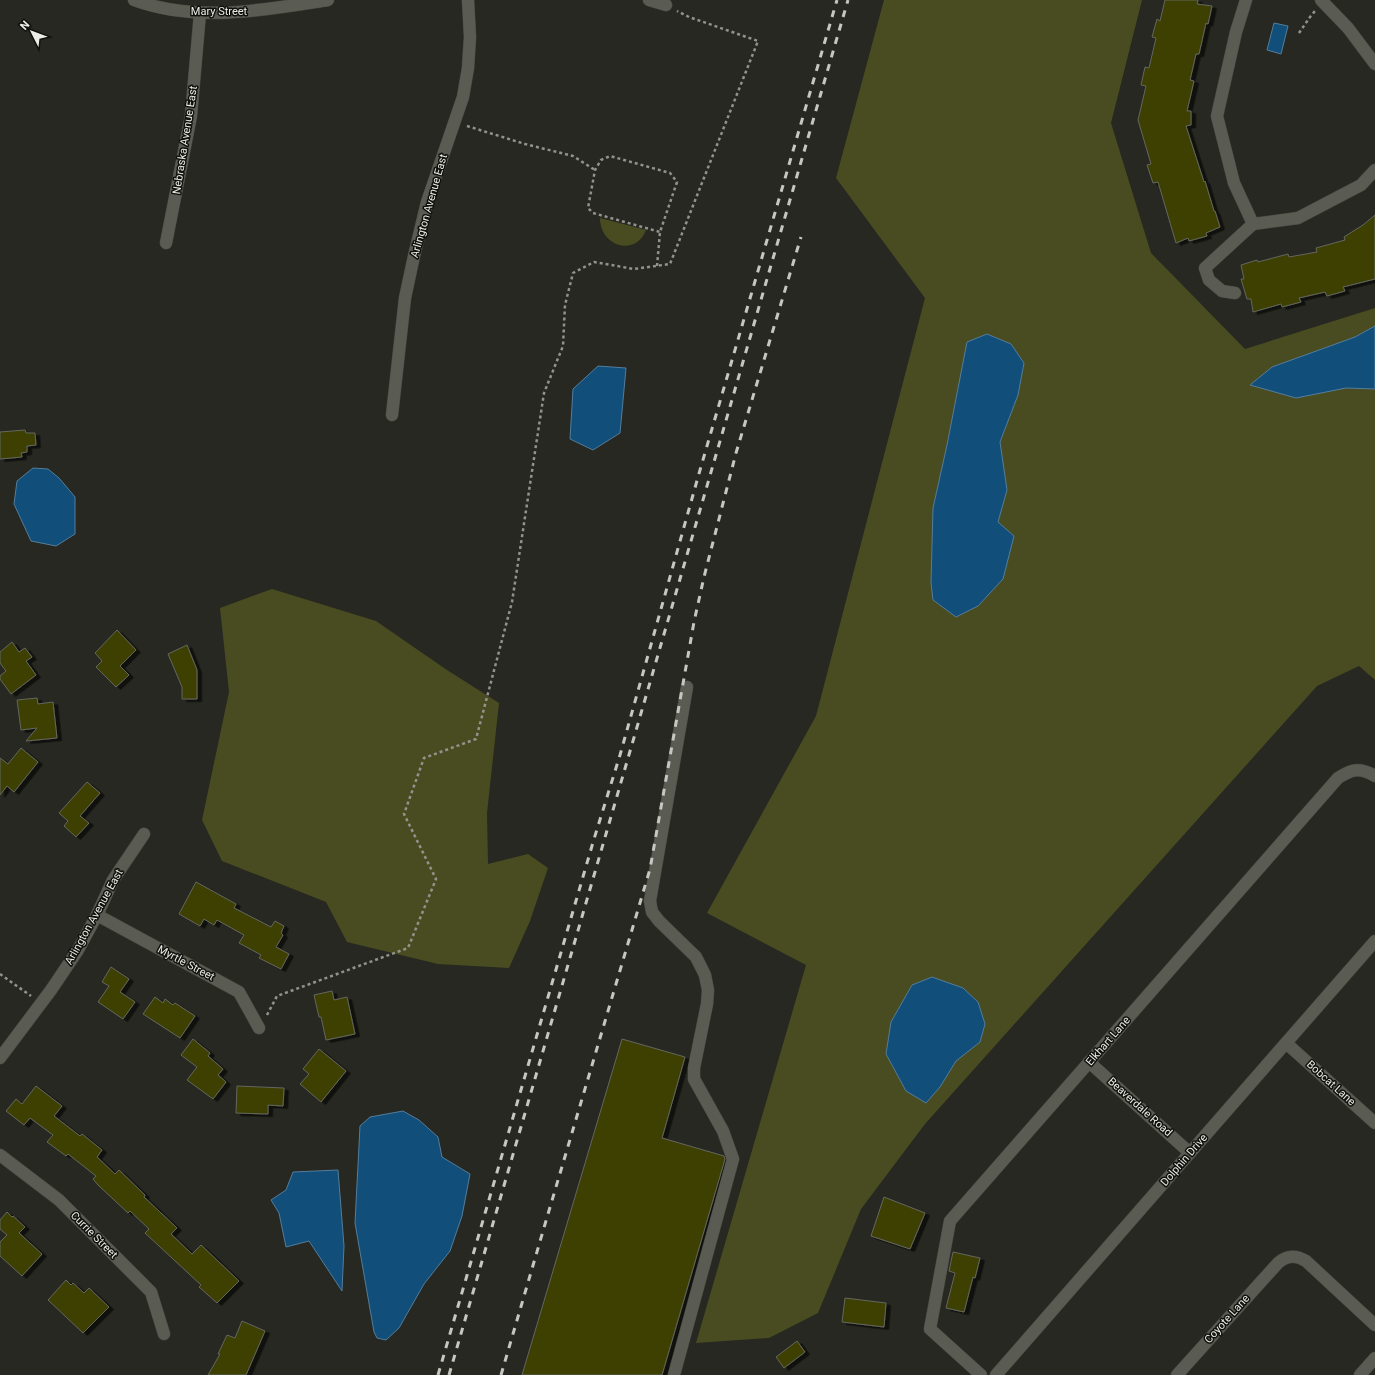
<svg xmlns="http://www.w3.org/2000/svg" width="1375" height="1375" viewBox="0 0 1375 1375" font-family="Roboto,sans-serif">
	<defs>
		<filter id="shadow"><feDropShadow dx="4.5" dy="2.5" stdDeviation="0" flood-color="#0009"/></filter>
	</defs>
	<rect width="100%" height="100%" fill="#272821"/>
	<!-- green -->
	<g fill="#494c21">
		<path d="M884,0H1142L1111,123L1151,253L1245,349L1375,308V680L1359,666L1317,686L925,1124L861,1209L818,1313L769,1338L696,1343L806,965L707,913L816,716L925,298L836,178Z"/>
		<path d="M600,218L646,230C636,257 600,247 600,218Z"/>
		<path d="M272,589L376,621L447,670L499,703L487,813L488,864L528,854L548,868L530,921L509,968L438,964L347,942L326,902L222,861L202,820L229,692L220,608Z"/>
	</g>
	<!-- water -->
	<g fill="#124e7a" stroke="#537d9b">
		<path d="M1274,23L1288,26L1281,54L1267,50Z"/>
		<path d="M1375,326V389L1346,388L1296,398L1250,385L1272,367L1355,337Z"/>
		<path d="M987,334L1011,344L1024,363L1018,395L1000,442L1007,490L998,522L1014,536L1003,579L978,606L956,617L933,600L931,583L933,508L947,445L967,342Z"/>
		<path d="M598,366L626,368L620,433L593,450L570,439L573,389Z"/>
		<path d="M33,468L48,469L59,478L75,497V534L56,546L31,541L14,504L17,481Z"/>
		<path d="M932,977L963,988L978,1002L985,1024L980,1042L956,1061L940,1087L926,1103L906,1091L886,1054L891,1022L912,985Z"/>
		<path d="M403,1111L419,1120L438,1137L442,1157L470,1174L462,1216L450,1251L424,1284L399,1328L386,1340L377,1338L374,1332L355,1223L360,1126L370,1117Z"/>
		<path d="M338,1170L344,1246L342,1291L309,1241L286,1247L279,1213L271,1200L286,1190L293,1172Z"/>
	</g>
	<!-- building -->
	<g fill="#3c3f05" stroke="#65675e" filter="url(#shadow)">
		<path d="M1165,0H1198L1197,4L1212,6L1208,24L1206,23L1199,54H1196L1190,80L1194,81L1187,111H1191V125L1186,126L1204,182L1205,181L1214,211H1215L1220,227L1206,233L1207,236L1189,241L1188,238L1176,243L1158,182L1153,183L1147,165L1151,164L1138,120L1146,86L1141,85L1145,67L1149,68L1156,38L1152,37L1157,19L1160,21Z"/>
		<path d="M1375,215V279L1343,287L1345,291L1327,296L1325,292L1299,298L1301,302L1282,307L1281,304L1253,312L1251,299H1247L1241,279H1244L1241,265L1257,260L1258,262L1288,254L1289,257L1317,252L1316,248L1345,240L1344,237L1363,225Z"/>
		<path d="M25,430L26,433H35L36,445L27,446V452L21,453L22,457L0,459V432Z"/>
		<path d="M117,630L136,650L120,666L129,675L116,687L96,667L102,661L95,653Z"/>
		<path d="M12,642L19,652L25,648L32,657L26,661L36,675L11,694L0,679V676L6,671L0,663V652Z"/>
		<path d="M187,645L197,670V699H182V687L168,654Z"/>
		<path d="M37,698L38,704L53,702L57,738L26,741L37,728L21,730L17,700Z"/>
		<path d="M21,748L38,762L14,792L7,786L0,795V758L8,764Z"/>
		<path d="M87,782L100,793L80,816L89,823L76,837L64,826L68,821L59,813Z"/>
		<path d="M196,882L236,904L234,908L271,927L275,921L284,926L281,933L283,935L276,947L289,954L281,969L259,958L261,955L239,943L244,935L217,920L214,925L204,919L200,926L179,914Z"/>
		<path d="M111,967L129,979L120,992L135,1002L123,1019L98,1002L109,986L102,982Z"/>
		<path d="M332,991L334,1000L347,997L355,1034L326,1040L321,1017H319L314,995Z"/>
		<path d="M155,997L163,1003L165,999L173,1005L175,1003L195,1016L180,1038L143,1014Z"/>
		<path d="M193,1039L210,1053L208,1056L223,1069L218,1075L226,1082L213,1099L187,1080L197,1067L181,1055Z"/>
		<path d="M622,1039L685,1057L662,1138L724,1156L725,1159L662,1375H522Z"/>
		<path d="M319,1049L346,1071L321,1102L300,1084L309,1074L303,1069Z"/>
		<path d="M36,1086L62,1106L54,1116L80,1136L82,1134L102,1150L97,1157L115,1174L119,1170L145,1195L144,1197L177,1228L171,1234L192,1254L201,1245L239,1281L217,1303L199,1287L201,1285L145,1233L149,1229L130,1211L128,1213L98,1185L93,1179L96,1176L68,1154L66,1156L47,1142L53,1135L30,1118L24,1125L6,1111L16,1099L22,1104Z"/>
		<path d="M237,1086L284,1088L283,1106L268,1105V1114L236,1113Z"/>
		<path d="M884,1197L925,1213L910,1249L871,1236Z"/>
		<path d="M7,1212L12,1217L13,1216L25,1227L19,1233L42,1254L22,1276L0,1256V1242L7,1235L0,1229V1220Z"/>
		<path d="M953,1252L980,1258L975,1278L973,1277L964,1312L946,1308L955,1273L949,1271Z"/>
		<path d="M66,1280L71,1285L73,1283L84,1293L89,1288L109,1307L83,1333L48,1300Z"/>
		<path d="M845,1298L886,1303L884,1327L842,1322Z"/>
		<path d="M242,1321L265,1331L246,1375H208L220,1354H218L227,1335L235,1338Z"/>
		<path d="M797,1341L805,1352L784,1368L776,1357Z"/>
	</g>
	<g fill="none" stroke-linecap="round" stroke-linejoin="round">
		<defs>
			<g id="minor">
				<path d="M134,0C197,23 264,10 328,0"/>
				<path d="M649,0L666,5"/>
				<path d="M1246,0L1236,32L1217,116L1234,183L1253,224L1298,218L1361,185L1375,170"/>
				<path d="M1321,0L1348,28L1375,64"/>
				<path d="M166,243L191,116L200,13"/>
				<path d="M1235,293L1222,291L1209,280L1205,268L1253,224"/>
				<path d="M392,415L405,298L414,256L427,202L463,97L468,68L470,37L468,0"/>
				<path d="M97,915L239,992L259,1028"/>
				<path d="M1286,1043L1375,1123"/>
				<path d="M0,1058L51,990L78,950L97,915L113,880L144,834"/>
				<path d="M1089,1062L1190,1153"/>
				<path d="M0,1155L59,1200L151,1292L164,1334"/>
				<path d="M674,1375L733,1159L723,1131L694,1079V1068L707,1004L708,990L705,975L696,957L659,921L652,912L650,901L687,687"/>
				<path d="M981,1375L930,1329L950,1221L1338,778C1352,769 1360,767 1375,776"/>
				<path d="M996,1375L1375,941"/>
				<path d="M1177,1375L1278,1263C1287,1255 1296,1255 1306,1261L1375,1325"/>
				<path d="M1360,1375L1375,1358"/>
			</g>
		</defs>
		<!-- minor casing -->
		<use href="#minor" stroke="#45463f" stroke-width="13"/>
		<!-- path -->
		<g stroke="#93938d" stroke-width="2.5" stroke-dasharray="3 3" stroke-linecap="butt">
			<path d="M1299,33L1310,17L1315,11"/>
			<path d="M467,126L525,144L573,156L595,170"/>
			<path d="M657,266L660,232L677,182L670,173L610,156L601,160L595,170L588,208L593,213L660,232"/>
			<path d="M0,974L31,996"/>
			<path d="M267,1015L277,996L408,948L436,879L404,814L424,758L476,739L512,602L544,393L563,346L565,305L573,273L594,262L634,269L670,264L758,41L689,17L677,11"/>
		</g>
		<!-- minor -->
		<use href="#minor" stroke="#5a5b52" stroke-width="12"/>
		<!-- rail -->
		<g stroke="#c7c7c2" stroke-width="3" stroke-dasharray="7 7" stroke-linecap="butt">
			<path d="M438,1375L594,839L620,755L700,470L837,0"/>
			<path d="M449,1375L848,0"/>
			<path d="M501,1375L548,1214L650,869L694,622L704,577L736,453L801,237"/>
		</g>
	</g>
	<g text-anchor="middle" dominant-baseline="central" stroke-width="3" stroke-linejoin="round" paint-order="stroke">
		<!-- street labels -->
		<g font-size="11" fill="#ecece7" stroke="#10110d">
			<text x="219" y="11">Mary Street</text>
			<text transform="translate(185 140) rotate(-81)">Nebraska Avenue East</text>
			<text transform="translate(429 206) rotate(-74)">Arlington Avenue East</text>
			<text transform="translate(94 917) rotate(-61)">Arlington Avenue East</text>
			<text transform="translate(186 963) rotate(28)">Myrtle Street</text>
			<text transform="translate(1108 1041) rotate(-49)">Elkhart Lane</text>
			<text transform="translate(1331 1083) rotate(42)">Bobcat Lane</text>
			<text transform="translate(1140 1107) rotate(42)">Beaverdale Road</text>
			<text transform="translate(1184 1160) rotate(-49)">Dolphin Drive</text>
			<text transform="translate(94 1235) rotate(45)">Currie Street</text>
			<text transform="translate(1227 1319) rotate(-48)">Coyote Lane</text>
		</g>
	</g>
	<!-- north arrow -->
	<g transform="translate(32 32) rotate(312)" stroke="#10110d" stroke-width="3" paint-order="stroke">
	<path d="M0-3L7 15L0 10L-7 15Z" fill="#ecece7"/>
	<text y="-6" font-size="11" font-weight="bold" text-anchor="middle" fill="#ecece7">N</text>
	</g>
</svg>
